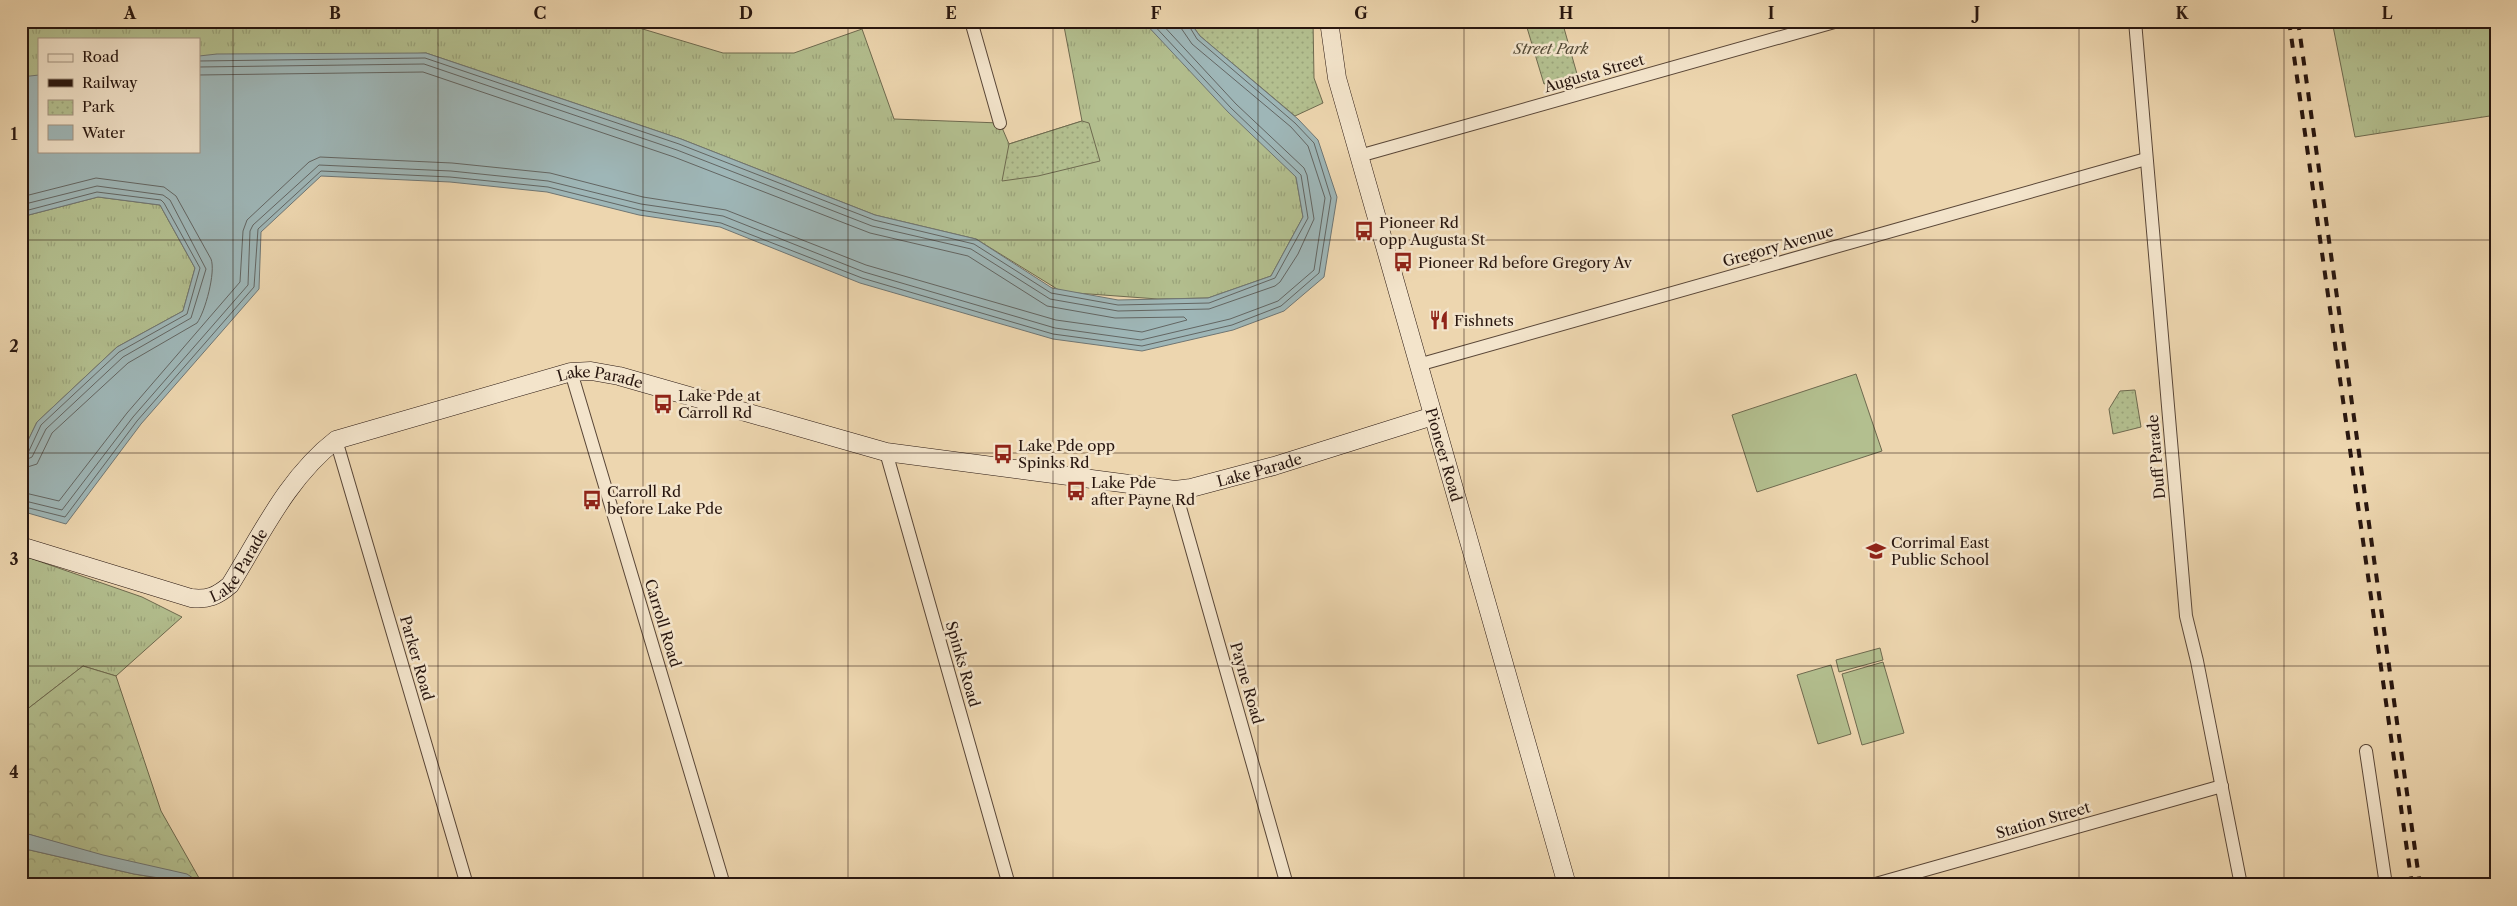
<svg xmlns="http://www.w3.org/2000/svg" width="2517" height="906" viewBox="0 0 2517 906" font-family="'Libre Caslon Text',serif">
	<defs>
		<pattern id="grass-tufts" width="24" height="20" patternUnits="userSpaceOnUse" patternTransform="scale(1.25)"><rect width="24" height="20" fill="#b3bf8f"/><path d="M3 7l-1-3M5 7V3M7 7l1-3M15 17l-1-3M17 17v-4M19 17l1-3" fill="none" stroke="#9aa37a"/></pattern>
		<pattern id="forest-crowns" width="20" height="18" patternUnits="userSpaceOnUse" patternTransform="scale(1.25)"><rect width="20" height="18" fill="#b3bf8f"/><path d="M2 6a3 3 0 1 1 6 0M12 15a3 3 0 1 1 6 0" fill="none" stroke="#9aa37a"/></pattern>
		<pattern id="park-dots" width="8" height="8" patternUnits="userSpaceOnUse" patternTransform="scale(1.25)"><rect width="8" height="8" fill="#b3bf8f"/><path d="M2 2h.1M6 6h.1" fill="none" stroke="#9aa37a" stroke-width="1.8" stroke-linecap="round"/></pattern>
	</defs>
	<rect width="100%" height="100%" fill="#edd6af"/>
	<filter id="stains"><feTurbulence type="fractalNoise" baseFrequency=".004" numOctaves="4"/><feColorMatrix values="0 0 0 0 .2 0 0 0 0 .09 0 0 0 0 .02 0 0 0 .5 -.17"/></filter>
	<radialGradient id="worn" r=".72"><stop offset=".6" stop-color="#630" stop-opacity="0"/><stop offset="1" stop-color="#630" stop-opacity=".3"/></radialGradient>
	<!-- grass -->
	<g fill="url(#grass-tufts)" stroke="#6e6a4f">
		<path d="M22,21H616L723,53H794L862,29L894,119L1000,123L1009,144L1082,121L1063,21H1143L1296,177L1303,217L1271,276L1208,298L1158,299L1062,292L976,239L875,215L681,139L426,53L199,67V39H39V79L21,80Z"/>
		<path d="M2332,21H2496V115L2355,137Z"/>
		<path d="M98,197L160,205L195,268L183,311L117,347L37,422L21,455V217Z"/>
		<path d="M21,555L142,597L182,617L116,676L83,666L21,714Z"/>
	</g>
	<!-- forest -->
	<path fill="url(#forest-crowns)" stroke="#6e6a4f" d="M83,666L116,676L161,811L203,885H21V848L134,874L197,884L21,832V714Z"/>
	<!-- park -->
	<g fill="url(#park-dots)" stroke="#6e6a4f">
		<path d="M1189,21H1313L1314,78L1323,103L1295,116L1200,36Z"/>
		<path d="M1525,21H1562L1577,74L1544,84Z"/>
		<path d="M1082,121L1089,123L1100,161L1038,176L1002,181L1009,144Z"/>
		<path d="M2135,390L2141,427L2113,434L2109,409L2120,391Z"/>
	</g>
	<!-- pitch -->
	<g fill="#b3bf8f" stroke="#6e6a4f">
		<path d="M1856,374L1882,451L1757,492L1732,415Z"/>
		<path d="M1880,648L1883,660L1839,672L1836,660Z"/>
		<path d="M1883,662L1904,733L1862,745L1842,674Z"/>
		<path d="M1831,665L1851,734L1818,744L1797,675Z"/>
	</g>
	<!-- water -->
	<g fill="#9eb6b7" stroke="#6f7674">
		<path d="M1143,21H1189L1200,36L1298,119L1318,140L1337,197L1324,277L1284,311L1233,330L1142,351L1053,339L860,283L720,227L639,215L547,192L450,182L321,176L261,232L259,289L141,424L66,524L21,511V455L37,422L117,347L183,311L195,268L160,205L98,197L21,217V77L39,75V151H199V56L217,54L426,53L681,139L875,215L976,239L1052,288L1118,300L1208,298L1271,276L1303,217L1296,177L1228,112Z"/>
		<path d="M21,832L103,855L187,874L203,885L134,874L21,848Z"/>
	</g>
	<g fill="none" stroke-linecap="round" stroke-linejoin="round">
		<!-- shore -->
		<g stroke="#636663" stroke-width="1">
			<path d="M199,61L425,58L679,144L874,220L974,244L1051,293L1118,305L1209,303L1275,278L1308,218L1301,175L1231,108L1150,21"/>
			<path d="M199,67L424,64L677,150L872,226L971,249L1050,299L1118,311L1209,309L1275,286L1280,282L1298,254L1314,219L1307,175L1304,168L1236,104L1159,21"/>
			<path d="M21,197L96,178L164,187L176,196L211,259C216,272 205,312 197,323L128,363L52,433L37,464L21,469"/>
			<path d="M21,205L97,186L163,195L170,200L206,269L191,318L123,357L46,429L32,457L21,462"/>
			<path d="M21,212L97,192L161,200L164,203L200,268L187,314L119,352L41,425L28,453L21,456"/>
			<path d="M21,492L59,501L127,413L240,282L243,231L247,220L309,162L320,157L452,163L550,173L643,197L726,210L866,265L1056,320L1142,332L1187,320L1184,317L1115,318L1047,306L968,256L870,233L674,157L423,72L199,75"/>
			<path d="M21,500L62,510L133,417L248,285L250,231L253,225L319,165L451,171L548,181L641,204L723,216L864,272L1055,328L1141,340L1230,319L1278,301L1314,270L1325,198L1308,146L1291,127L1192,44L1181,28L1180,21"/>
			<path d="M21,506L65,517L137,421L254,287L258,229L321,171L450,177L548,187L640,210L721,223L862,278L1053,334L1142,346L1232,325L1281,306L1319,273L1331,198L1314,143L1295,123L1197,39L1186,21"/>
		</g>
		<defs>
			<g id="minor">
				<path d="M971,21L1000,123"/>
				<path d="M2135,21L2186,616L2197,661L2241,885"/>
				<path d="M1359,156L1838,21"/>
				<path d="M1418,365L2146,159"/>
				<path d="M571,372L724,885"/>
				<path d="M336,440L467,885"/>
				<path d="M886,452L1009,885"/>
				<path d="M1175,490L1287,885"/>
				<path d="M2366,751L2386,885"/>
				<path d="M1872,885L2222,786"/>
			</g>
			<g id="secondary">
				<path id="s1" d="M1329,21L1337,78L1567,885"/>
				<path id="s2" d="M21,546L191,598C208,600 217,596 230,585C261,535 288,477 336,440L571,372L591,371L619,376L886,452L1175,490L1191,488L1274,466L1433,416"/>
			</g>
		</defs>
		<!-- minor casing -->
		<use href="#minor" stroke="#594637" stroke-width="14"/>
		<!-- secondary casing -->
		<use href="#secondary" stroke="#28160f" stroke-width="19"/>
		<!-- minor -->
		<use href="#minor" stroke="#f3e4cb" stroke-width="12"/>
		<!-- secondary -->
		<use href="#secondary" stroke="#f3e4cb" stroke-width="18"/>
		<!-- rail -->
		<g stroke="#28160f" stroke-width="4" stroke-dasharray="9 9" stroke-linecap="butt">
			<path d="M2289,21L2412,885"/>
			<path d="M2298,21L2420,885"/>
		</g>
	</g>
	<!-- grid -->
	<path fill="none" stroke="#28160f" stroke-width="1" stroke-opacity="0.55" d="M233,21V885M438,21V885M643,21V885M848,21V885M1053,21V885M1258,21V885M1464,21V885M1669,21V885M1874,21V885M2079,21V885M2284,21V885M21,240H2496M21,453H2496M21,666H2496"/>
	<!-- icons -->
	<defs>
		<symbol id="bus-bare" viewBox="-9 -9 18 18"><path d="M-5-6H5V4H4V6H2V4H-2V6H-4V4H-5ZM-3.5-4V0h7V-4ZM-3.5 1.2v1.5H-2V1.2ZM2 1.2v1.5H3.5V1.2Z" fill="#8f2418" stroke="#f3e4cb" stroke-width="2.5" paint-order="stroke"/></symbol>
		<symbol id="restaurant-bare" viewBox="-9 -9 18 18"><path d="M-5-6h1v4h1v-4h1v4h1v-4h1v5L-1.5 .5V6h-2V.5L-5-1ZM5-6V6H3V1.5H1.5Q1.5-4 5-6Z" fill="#8f2418" stroke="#f3e4cb" stroke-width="2.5" paint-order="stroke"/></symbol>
		<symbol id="school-bare" viewBox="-9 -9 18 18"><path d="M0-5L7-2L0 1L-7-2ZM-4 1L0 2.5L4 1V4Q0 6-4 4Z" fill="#8f2418" stroke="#f3e4cb" stroke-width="2.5" paint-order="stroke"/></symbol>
	</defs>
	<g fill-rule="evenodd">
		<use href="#bus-bare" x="1350" y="217" width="28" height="28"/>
		<use href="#bus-bare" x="1389" y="248" width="28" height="28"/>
		<use href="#restaurant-bare" x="1425" y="306" width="28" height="28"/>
		<use href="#bus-bare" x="649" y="390" width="28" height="28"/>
		<use href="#bus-bare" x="989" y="440" width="28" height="28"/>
		<use href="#bus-bare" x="1062" y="477" width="28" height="28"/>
		<use href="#bus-bare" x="578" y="486" width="28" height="28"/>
		<use href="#school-bare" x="1862" y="537" width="28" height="28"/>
	</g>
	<g text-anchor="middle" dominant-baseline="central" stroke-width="5" stroke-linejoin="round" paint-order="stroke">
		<!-- park labels -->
		<g font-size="15" font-style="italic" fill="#524935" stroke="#f3e4cb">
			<text x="1551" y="48">Street Park</text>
		</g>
		<!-- street labels -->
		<g font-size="15" fill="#28160f" stroke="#f3e4cb">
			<text transform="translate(1594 73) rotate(-16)">Augusta Street</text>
			<text transform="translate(1778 246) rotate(-16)">Gregory Avenue</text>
			<text stroke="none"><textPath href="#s2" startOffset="675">Lake Parade</textPath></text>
			<text stroke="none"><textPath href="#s1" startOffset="449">Pioneer Road</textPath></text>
			<text transform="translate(2156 457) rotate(-95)">Duff Parade</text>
			<text stroke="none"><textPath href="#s2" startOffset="1350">Lake Parade</textPath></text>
			<text stroke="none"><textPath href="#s2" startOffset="241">Lake Parade</textPath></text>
			<text transform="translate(663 623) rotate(73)">Carroll Road</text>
			<text transform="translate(417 658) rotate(74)">Parker Road</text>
			<text transform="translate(963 664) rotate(74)">Spinks Road</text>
			<text transform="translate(1247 683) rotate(74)">Payne Road</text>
			<text transform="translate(2043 820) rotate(-16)">Station Street</text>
		</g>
		<!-- poi labels -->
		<g font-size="15" fill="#28160f" stroke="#f3e4cb" text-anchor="start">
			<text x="1379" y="222">Pioneer Rd<tspan x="1379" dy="17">opp Augusta St</tspan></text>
			<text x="1418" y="262">Pioneer Rd before Gregory Av</text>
			<text x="1454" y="320">Fishnets</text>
			<text x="678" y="395">Lake Pde at<tspan x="678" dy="17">Carroll Rd</tspan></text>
			<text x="1018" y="445">Lake Pde opp<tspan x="1018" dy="17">Spinks Rd</tspan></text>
			<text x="1091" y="482">Lake Pde<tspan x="1091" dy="17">after Payne Rd</tspan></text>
			<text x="607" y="491">Carroll Rd<tspan x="607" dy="17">before Lake Pde</tspan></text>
			<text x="1891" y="542">Corrimal East<tspan x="1891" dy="17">Public School</tspan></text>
		</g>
	</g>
	<!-- margin -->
	<rect width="2517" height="906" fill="none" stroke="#edd6af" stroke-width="55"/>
	<!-- legend -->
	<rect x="38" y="38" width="162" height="115" fill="#f3e4cb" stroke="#a29280"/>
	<rect x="48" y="54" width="25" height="8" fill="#f3e4cb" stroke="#a29280"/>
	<text x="82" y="62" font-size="15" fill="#28160f">Road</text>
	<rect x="48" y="79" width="25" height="8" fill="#28160f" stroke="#a29280"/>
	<text x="82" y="88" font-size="15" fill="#28160f">Railway</text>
	<rect x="48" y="100" width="25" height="15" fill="url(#park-dots)" stroke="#a29280"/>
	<text x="82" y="112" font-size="15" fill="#28160f">Park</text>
	<rect x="48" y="125" width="25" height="15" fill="#9eb6b7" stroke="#a29280"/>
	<text x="82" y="138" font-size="15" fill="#28160f">Water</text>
	<rect x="28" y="28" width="2462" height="850" fill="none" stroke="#28160f" stroke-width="2"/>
	<g font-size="16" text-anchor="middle" font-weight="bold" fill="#28160f">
		<text x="130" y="19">A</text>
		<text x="335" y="19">B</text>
		<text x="540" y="19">C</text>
		<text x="746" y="19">D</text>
		<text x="951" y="19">E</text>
		<text x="1156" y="19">F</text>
		<text x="1361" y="19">G</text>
		<text x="1566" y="19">H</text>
		<text x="1771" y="19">I</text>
		<text x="1977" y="19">J</text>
		<text x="2182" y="19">K</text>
		<text x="2387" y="19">L</text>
		<text x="14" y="140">1</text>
		<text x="14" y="352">2</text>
		<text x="14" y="565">3</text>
		<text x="14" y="778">4</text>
	</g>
	<rect width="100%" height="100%" filter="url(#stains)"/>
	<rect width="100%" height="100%" fill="url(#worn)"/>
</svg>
